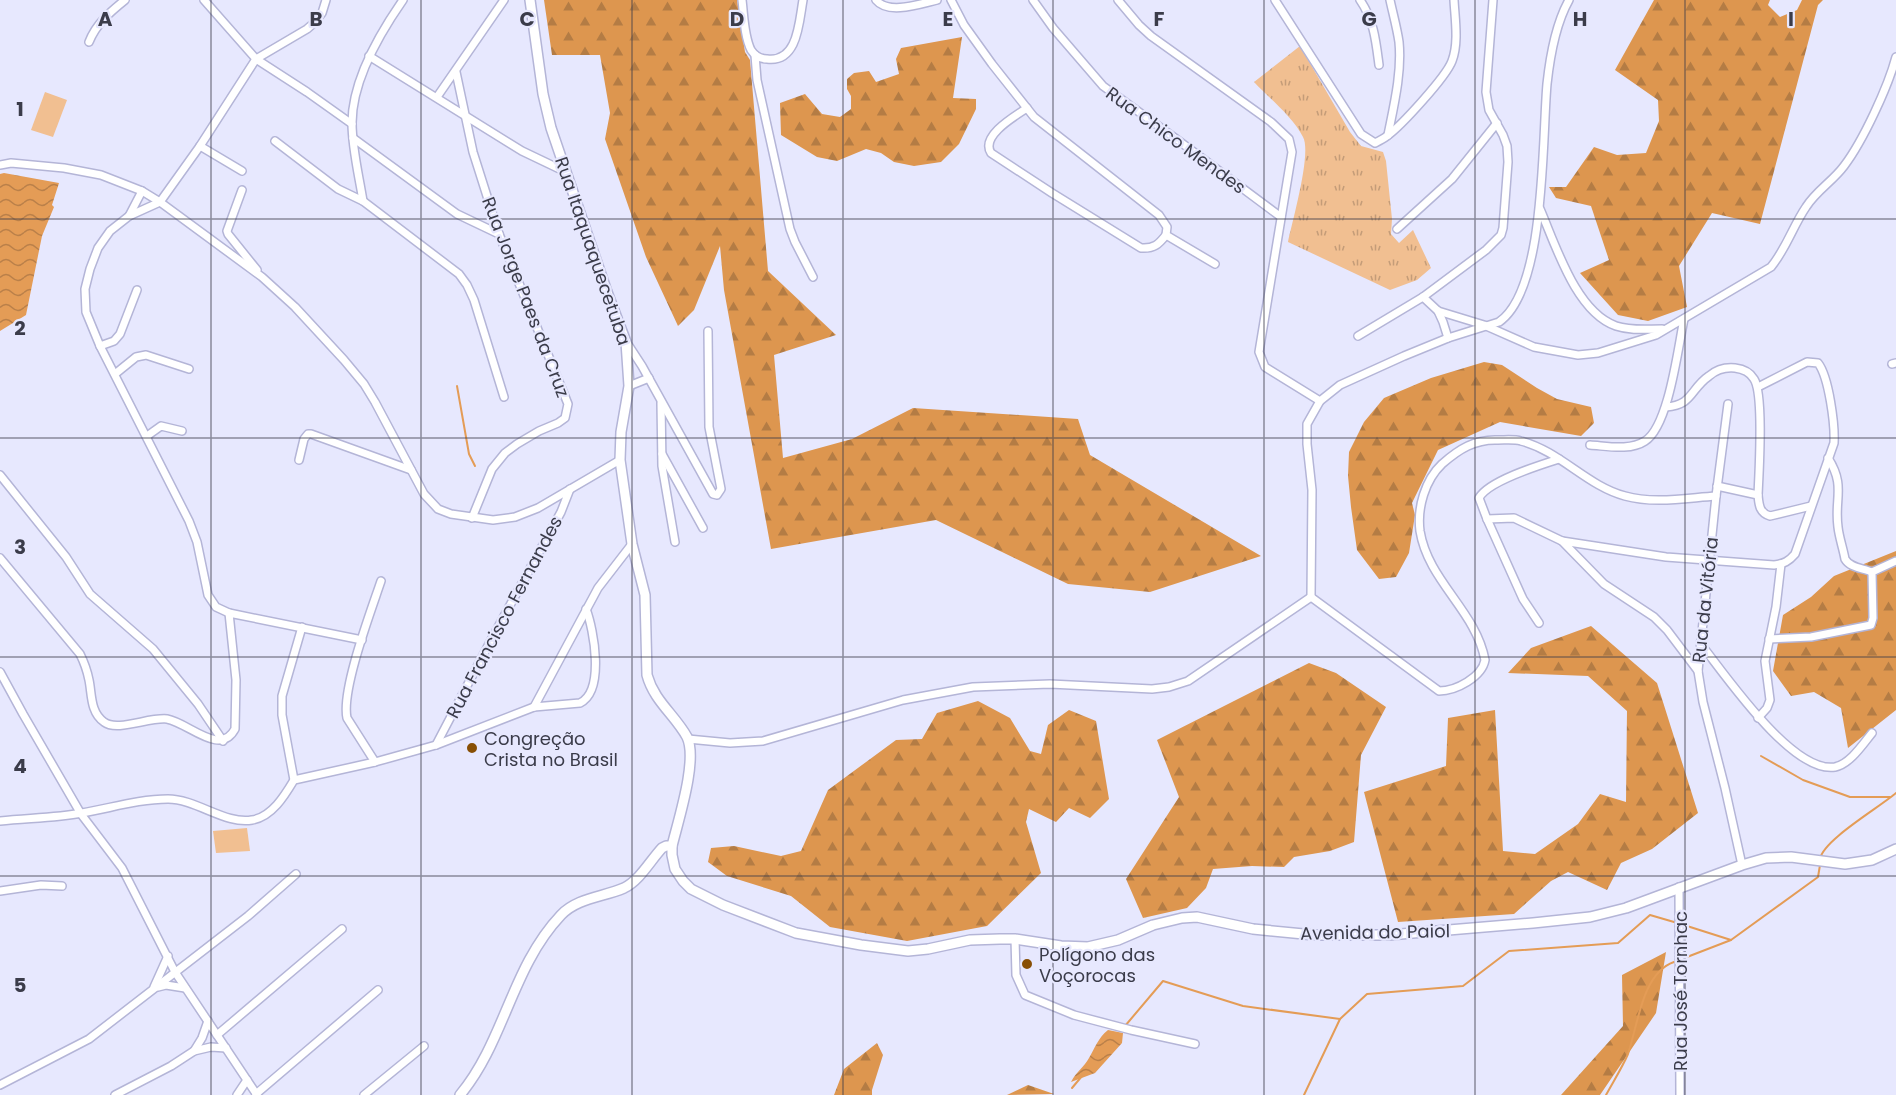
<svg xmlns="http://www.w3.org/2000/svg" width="1896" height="1095" viewBox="0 0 1896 1095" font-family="Poppins,sans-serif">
	<defs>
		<pattern id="grass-tufts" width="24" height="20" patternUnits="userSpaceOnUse" patternTransform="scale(1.5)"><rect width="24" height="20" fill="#f1bf91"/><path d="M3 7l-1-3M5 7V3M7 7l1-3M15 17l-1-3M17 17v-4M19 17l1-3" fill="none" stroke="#c49c78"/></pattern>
		<pattern id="forest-firs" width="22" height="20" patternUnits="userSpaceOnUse" patternTransform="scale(1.5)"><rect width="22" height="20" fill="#dd964f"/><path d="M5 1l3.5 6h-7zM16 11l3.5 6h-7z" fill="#b47c44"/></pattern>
		<pattern id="water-waves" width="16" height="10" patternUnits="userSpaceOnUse" patternTransform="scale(1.5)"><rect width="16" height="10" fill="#e49c56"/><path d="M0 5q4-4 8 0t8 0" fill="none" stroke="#ba8049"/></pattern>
	</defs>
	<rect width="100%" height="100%" fill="#e7e8fe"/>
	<!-- grass -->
	<path fill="url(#grass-tufts)" d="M1300,46L1350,132L1361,146L1383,152L1386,161L1392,219L1391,234L1399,243L1413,230L1431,268L1417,280L1390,290L1288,242C1292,222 1312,153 1303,137C1292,116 1270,99 1254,82Z"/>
	<!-- forest -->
	<g fill="url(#forest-firs)">
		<path d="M544,0H737L745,52L750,60L768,271L836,335L774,355L783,458L852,439L913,408L1078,419L1090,455L1261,556L1150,592L1068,584L936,520L771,549L724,290L720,246L694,310L678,326L646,257L605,139L610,113L600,55H552Z"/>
		<path d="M1654,0H1770L1768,5L1780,17L1797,10L1802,0H1823L1818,5L1760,224L1712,213L1679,266L1687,307L1648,321L1618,315L1580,273L1609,260L1591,206L1556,198L1549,187H1566L1594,147L1617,155L1646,153L1659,121L1658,100L1615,70Z"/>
		<path d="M962,37L953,98L976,99V109L959,144L941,162L914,166L894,162L881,153L866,149L837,161L817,157L781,135L780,103L805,94L822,114L840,117L851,109V96L847,89V79L854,73L869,71L876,82L899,74L896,59L901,48Z"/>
		<path d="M1484,362L1502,365L1537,388L1557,399L1591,407L1594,423L1581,436L1500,422L1438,450L1412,503L1415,515L1409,553L1396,577L1379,579L1357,550L1351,507L1348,476L1349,452L1364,422L1384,398L1431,378Z"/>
		<path d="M1896,551V710L1848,748L1841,708L1814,692L1791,696L1773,671L1783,615L1811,597L1834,576Z"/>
		<path d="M1591,626L1657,683L1698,813L1652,849L1621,863L1607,890L1568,872L1551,881L1514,914L1398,922L1364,792L1446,766L1448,718L1495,710L1503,851L1535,854L1578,824L1600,794L1626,802L1627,711L1588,676L1508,673L1531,648Z"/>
		<path d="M1309,663L1336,673L1386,707L1361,755L1354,842L1330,851L1294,857L1284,867L1252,866L1213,869L1206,888L1187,908L1143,918L1126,879L1179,797L1157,740Z"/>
		<path d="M978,701L1010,718L1030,751L1041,754L1048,725L1069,710L1096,721L1109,799L1090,818L1069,808L1056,822L1029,809L1026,822L1041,873L987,926L907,941L830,927L791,896L727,876L708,862L711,848L734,846L781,856L801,851L828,790L896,740L922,739L937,713Z"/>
		<path d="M1666,952L1656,1013L1600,1095H1561L1623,1026L1622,975Z"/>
		<path d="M877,1043L883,1055L872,1090V1095H834L844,1069Z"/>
		<path d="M1028,1085L1054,1094L1007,1095Z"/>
	</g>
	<!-- park -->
	<g fill="#f1bf91">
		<path d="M45,92L67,100L53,137L31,130Z"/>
		<path d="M247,828L250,851L216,853L213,831Z"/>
	</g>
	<!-- water -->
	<g fill="url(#water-waves)">
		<path d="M4,173L59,183L52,205L54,207L42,236L26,315L0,331V174Z"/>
		<path d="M1108,1030L1123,1033L1122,1043L1095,1073L1071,1082C1076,1072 1084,1067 1089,1058C1095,1048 1098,1038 1108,1030Z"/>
	</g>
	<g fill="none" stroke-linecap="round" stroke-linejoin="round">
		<!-- stream -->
		<g stroke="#e49c56" stroke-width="2">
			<path d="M457,386L469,454L475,466"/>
			<path d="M1761,756L1803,780L1850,797H1890"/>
			<path d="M1820,859C1823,840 1880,807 1896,793"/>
			<path d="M1687,926L1731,940"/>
			<path d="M1687,957L1731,940L1818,877L1820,865"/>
			<path d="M1125,1026L1163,981L1243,1006L1340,1019L1367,994L1463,986L1509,951L1618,943L1650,915L1674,922"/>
			<path d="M1072,1088L1082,1076"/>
			<path d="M1304,1095L1340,1019"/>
			<path d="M1606,1095C1613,1082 1622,1068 1628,1054C1638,1025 1642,973 1674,962"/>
		</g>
		<defs>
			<g id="street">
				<path d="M204,0L256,59L307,92L352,124"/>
				<path d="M326,0L322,13L315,22L307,29L256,59L200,146L160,202L129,216L110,231L98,248L90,269L85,289L86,312L100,346L189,521L197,542L208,595L216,607L229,613L362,640"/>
				<path d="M742,0C744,16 744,36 751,50C755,56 760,59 767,59C798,63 799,22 803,0"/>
				<path d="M876,0C888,15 920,4 937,0"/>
				<path d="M951,0L964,25L992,64L1034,117L1159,215L1167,227L1166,235L1215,264"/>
				<path d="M1033,0L1053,28L1103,86L1175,138L1281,217"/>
				<path d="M1118,0L1139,25L1151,36L1271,122L1289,139L1292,152L1259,352L1265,367L1320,401"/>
				<path d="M1275,0L1361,134L1375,143C1379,141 1383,139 1387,136C1401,126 1446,77 1452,61C1459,43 1455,19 1454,0"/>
				<path d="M1360,0C1374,20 1376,42 1379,65"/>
				<path d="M89,42C96,24 110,12 125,0"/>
				<path d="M755,55L757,80L790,229L795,242L813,277"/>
				<path d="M369,56L522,151L566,172"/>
				<path d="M456,72L473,152L499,234L568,404L565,418L558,423L539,431L517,444L505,453L492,469L472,518"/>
				<path d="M437,97L504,0"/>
				<path d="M1027,108C1015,116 980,136 991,153L1052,193L1141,248C1154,249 1159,244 1166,235"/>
				<path d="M1388,135C1394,105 1402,72 1399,42C1397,28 1393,14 1390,0"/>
				<path d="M353,138L457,214L499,234"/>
				<path d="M275,141L338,189L363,201L459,274L467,285L474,300L504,397"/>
				<path d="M200,146L242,171"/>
				<path d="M0,165L11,163L64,168L101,175L142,191L160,202L262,277L295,307L344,360L364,384L375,402L424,494L438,509L451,514L493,520L515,517L538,508L620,460"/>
				<path d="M242,190L227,231L228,234L257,270"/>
				<path d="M363,201C359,176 352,148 352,123C352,81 380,33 403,0"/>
				<path d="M1540,209C1556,246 1576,312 1616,326C1631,331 1647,329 1662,329"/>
				<path d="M129,216L142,191"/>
				<path d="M1397,229L1452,179L1497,123"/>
				<path d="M1423,297L1438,311L1484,325L1534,347L1578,355L1598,353L1656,335L1771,267C1786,249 1793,226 1806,207C1816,191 1833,181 1844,166C1863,141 1888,87 1896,57"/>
				<path d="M1438,311L1443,322L1448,338"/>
				<path d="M1358,336L1423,297L1486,250L1501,235L1503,228L1508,162L1507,146L1503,135L1489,110L1486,92L1493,0"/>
				<path d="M627,343L642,366L713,494L717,495L721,489L709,427L708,331"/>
				<path d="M100,346L114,341L120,334L137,290"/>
				<path d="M1892,364L1896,363"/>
				<path d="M115,374L136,357L146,355L189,369"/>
				<path d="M629,386L649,378"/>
				<path d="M661,403L662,466L675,542"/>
				<path d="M1728,404L1716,496L1698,671L1703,702L1725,788L1742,865"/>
				<path d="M1666,407C1693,405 1690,389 1709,376C1716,370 1725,367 1735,368C1743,369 1750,372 1754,379C1764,394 1759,473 1758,495"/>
				<path d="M147,436L161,426L182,431"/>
				<path d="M1590,445C1607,446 1630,451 1645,441C1669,426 1678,347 1684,319"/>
				<path d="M662,454L703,528"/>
				<path d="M1828,458C1846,486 1834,499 1838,527C1839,537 1843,548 1845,559C1850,568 1863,568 1872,572"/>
				<path d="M299,460L304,439L308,434H311L411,470"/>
				<path d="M0,475L66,557L90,594L153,649L198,704L223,741"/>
				<path d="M1717,486L1758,495C1759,504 1759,513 1770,516L1811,506"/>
				<path d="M1487,519L1514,518L1562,541L1604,584L1654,617L1667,630L1698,671"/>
				<path d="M1562,541L1666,557L1774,565C1784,564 1789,561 1795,554L1834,443C1835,425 1829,377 1818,363L1807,362L1758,387"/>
				<path d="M0,558L80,654C84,662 87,670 89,680C92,694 90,712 104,722C117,732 149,717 167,719C189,723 220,757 235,729L236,680L229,613"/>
				<path d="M1311,597L1439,691C1456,691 1482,677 1485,660C1476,611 1428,581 1420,531C1417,508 1425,480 1442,464C1459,449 1475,439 1498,440C1506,440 1514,439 1521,441C1560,451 1587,486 1625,496C1654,504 1686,498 1716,496"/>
				<path d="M1311,597L1312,490L1307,444V424L1320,401L1340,385L1404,356L1448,338L1499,322C1546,290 1542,139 1547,84C1550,56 1555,25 1569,0"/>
				<path d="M1539,623L1523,599L1487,519L1479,498C1488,481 1540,465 1559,459"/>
				<path d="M1769,639L1811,637L1871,625L1873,618L1872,572L1896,561"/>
				<path d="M1700,643C1724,673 1792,774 1835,767C1850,764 1863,744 1872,733"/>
				<path d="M0,672L23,714L81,814L122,868L175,972L257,1095"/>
				<path d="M534,707L598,588L632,544"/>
				<path d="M1758,718L1767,708L1770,700L1765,661L1776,607L1781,564"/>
				<path d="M688,739L730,743L763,741L903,700L973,687L1050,684L1152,689L1169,687L1188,681L1311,597"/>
				<path d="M436,745L491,640L561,512L570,489"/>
				<path d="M375,762L347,718C341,690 371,611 381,581"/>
				<path d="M294,780L282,715V696L302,627"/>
				<path d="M0,821C27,818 55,818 82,813C111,808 139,799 168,799C196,799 226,825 252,820C272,817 285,795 294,780L375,762L436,745L534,707L580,703C605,691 594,630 586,609"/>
				<path d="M1679,887L1680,1095"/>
				<path d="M0,891L41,885L62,886"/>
				<path d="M1015,939L1016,975L1025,995L1074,1015L1131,1030L1195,1044"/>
				<path d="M154,987L168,956"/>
				<path d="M158,987L166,985L185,988"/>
				<path d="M217,1035L342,929"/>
				<path d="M194,1051L202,1038L208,1021"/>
				<path d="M0,1085L89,1039L248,916L296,874"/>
				<path d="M256,1094L378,990"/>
				<path d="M115,1095L171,1066L194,1051L211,1047L226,1048"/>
				<path d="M237,1095L247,1080"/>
				<path d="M364,1095L424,1046"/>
			</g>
			<g id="secondary">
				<path d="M530,0L543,94L551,128L607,292L626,342L629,386L621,432L620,460L632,544L645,595L647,675C654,701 675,715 687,737C698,760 678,821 672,846V855L675,869L683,881L691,889L723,905L796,933L861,945L908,951L928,949L970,940L1000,939H1015L1061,946L1088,947L1118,940L1153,925L1182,918L1197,917L1253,929L1314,935H1389L1533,923L1590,917L1626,908L1742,865L1766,858L1791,857L1845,864L1872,860L1896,849"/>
				<path d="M460,1095C505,1041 511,968 561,915C577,898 603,897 624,888C640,880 650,861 662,848L666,846H672"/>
			</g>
		</defs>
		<!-- street casing -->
		<use href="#street" stroke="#b4b5d7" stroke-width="10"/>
		<!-- secondary casing -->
		<use href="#secondary" stroke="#b4b5d7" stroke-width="12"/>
		<!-- street -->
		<use href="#street" stroke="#fff" stroke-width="7"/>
		<!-- secondary -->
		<use href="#secondary" stroke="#fff" stroke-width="9"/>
	</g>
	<!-- grid -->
	<path fill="none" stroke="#3b3c4a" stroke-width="1.5" stroke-opacity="0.55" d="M211,0V1095M421,0V1095M632,0V1095M843,0V1095M1053,0V1095M1264,0V1095M1475,0V1095M1685,0V1095M0,219H1896M0,438H1896M0,657H1896M0,876H1896"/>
	<!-- markers -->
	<g fill="#884f05" stroke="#e7e8fe" stroke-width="2">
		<circle cx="472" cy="748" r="6"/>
		<circle cx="1027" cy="964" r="6"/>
	</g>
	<g text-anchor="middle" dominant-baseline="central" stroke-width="4.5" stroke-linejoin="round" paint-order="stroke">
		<!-- street labels -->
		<g font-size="18" fill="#3b3c4a" stroke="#e7e8fe">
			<text transform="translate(1176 140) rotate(36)">Rua Chico Mendes</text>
			<text transform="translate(593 251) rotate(71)">Rua Itaquaquecetuba</text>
			<text transform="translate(526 297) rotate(69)">Rua Jorge Paes da Cruz</text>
			<text transform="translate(1705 600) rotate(-84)">Rua da Vitória</text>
			<text transform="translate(504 617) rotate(-62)">Rua Francisco Fernandes</text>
			<text transform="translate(1375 932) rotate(-1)">Avenida do Paiol</text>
			<text transform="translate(1680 991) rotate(-90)">Rua José Tornhac</text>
		</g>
		<!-- poi labels -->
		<g font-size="18" fill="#3b3c4a" stroke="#e7e8fe" text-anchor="start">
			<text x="484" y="738">Congreção<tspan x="484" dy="21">Crista no Brasil</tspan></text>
			<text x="1039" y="954">Polígono das<tspan x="1039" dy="21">Voçorocas</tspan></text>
		</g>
	</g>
	<g font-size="20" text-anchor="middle" font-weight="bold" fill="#3b3c4a" stroke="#e7e8fe" stroke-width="4.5" stroke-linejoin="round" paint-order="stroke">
		<text x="105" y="26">A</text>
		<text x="316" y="26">B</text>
		<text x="527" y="26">C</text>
		<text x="737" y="26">D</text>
		<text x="948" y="26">E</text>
		<text x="1159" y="26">F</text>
		<text x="1369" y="26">G</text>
		<text x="1580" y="26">H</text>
		<text x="1791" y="26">I</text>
		<text x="20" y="116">1</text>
		<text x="20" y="335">2</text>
		<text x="20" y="554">3</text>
		<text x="20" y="773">4</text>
		<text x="20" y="992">5</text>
	</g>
</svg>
